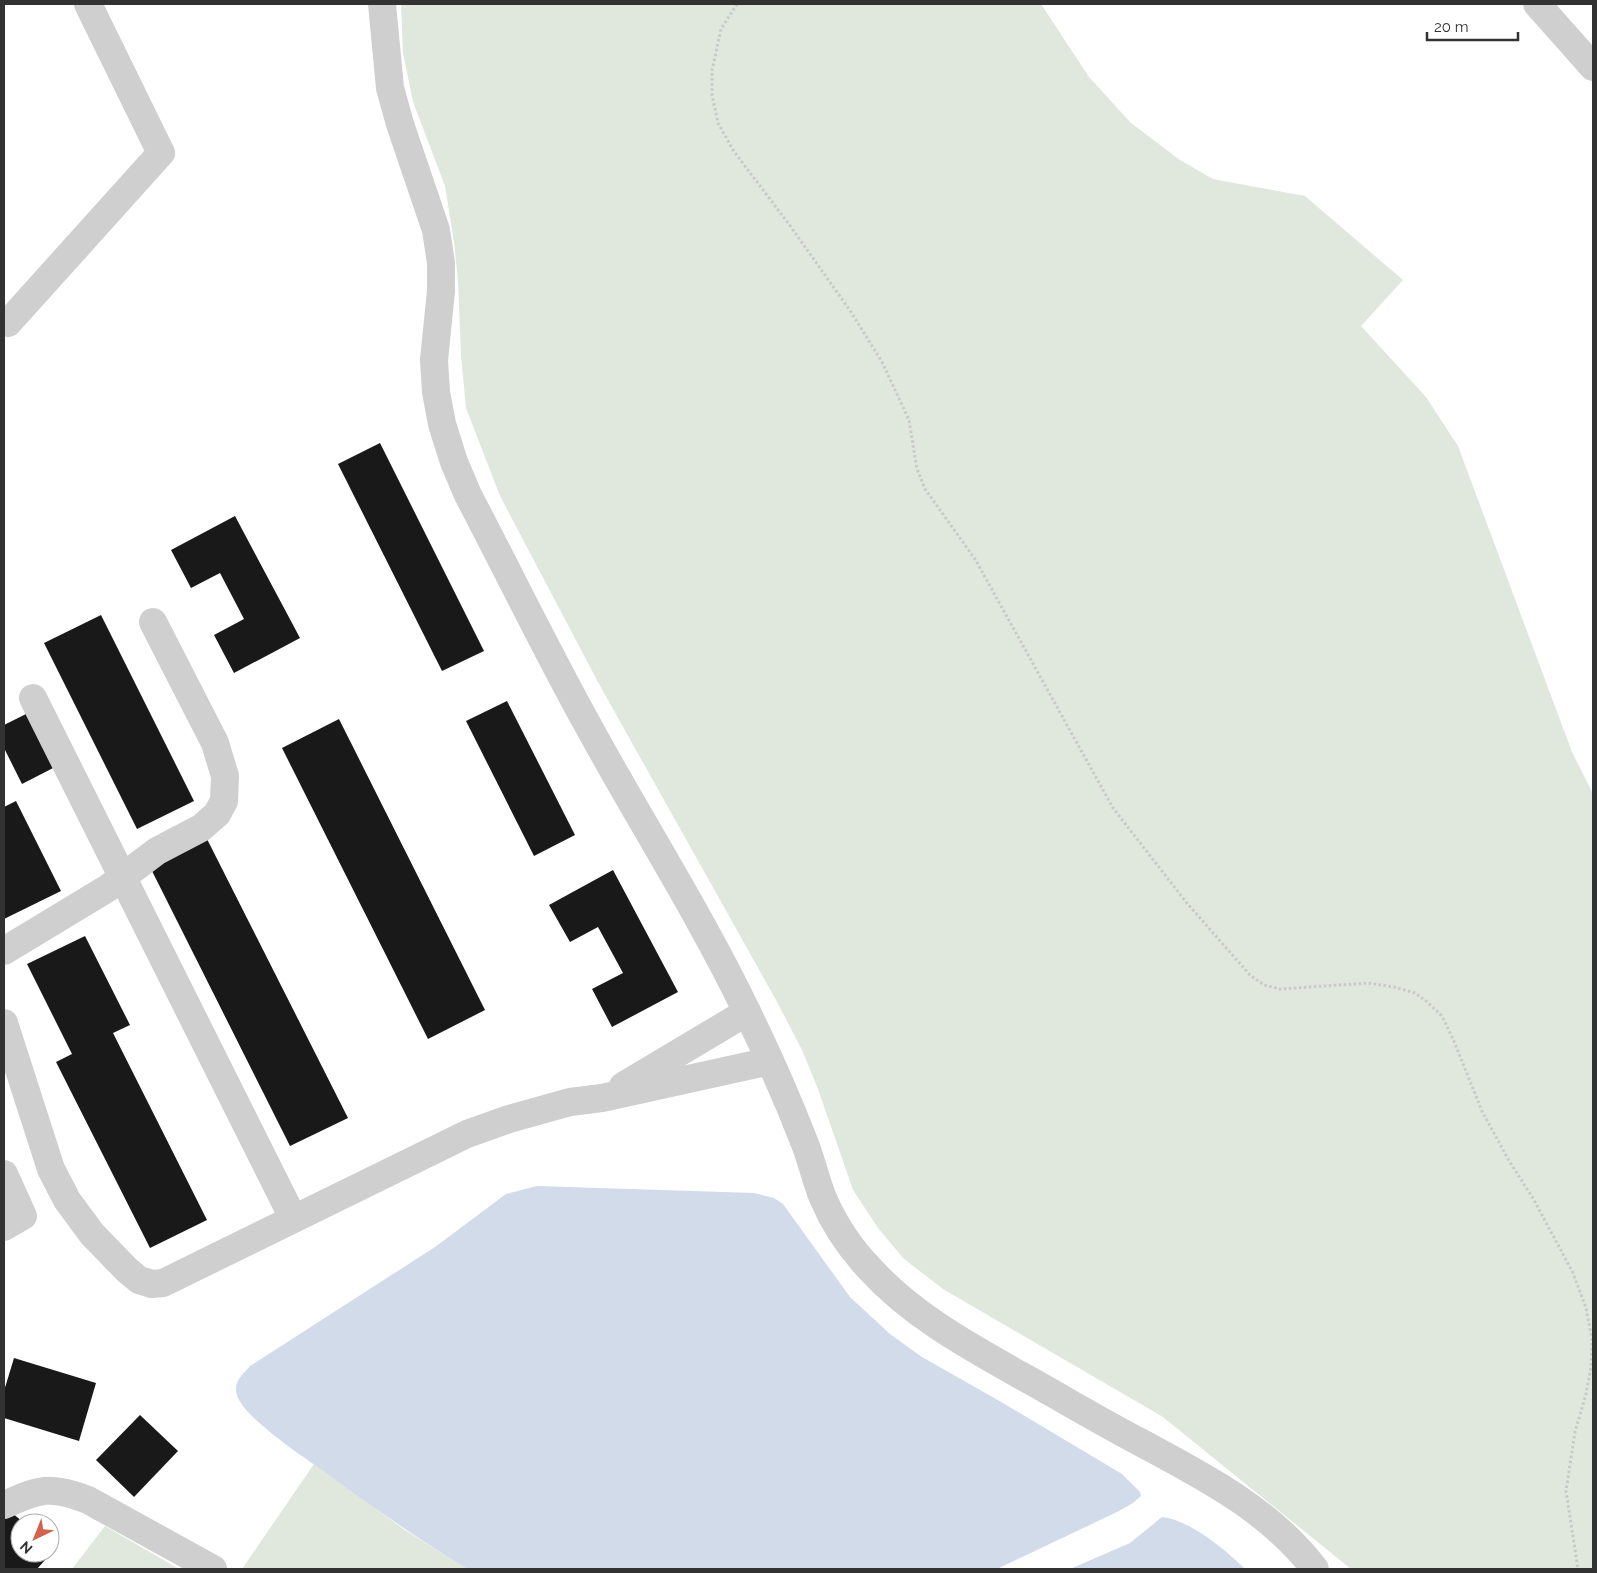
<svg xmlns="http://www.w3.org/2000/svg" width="1597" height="1573" viewBox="0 0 1597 1573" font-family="Raleway,sans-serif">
	<rect width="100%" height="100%" fill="#fff"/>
	<!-- green -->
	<g fill="#e0e8dd">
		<path d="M401,4H1041L1089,77L1131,123L1180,160L1213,179L1305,196L1403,280L1361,326L1426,397L1458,446L1572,752L1593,794V1569H1351L1163,1417L943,1289L904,1259L878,1228L853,1190L818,1089L802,1050L776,1000L599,684L500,496L466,408L461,355L458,281L454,243L445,186L413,102L403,53Z"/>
		<path d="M314,1464L405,1530L467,1569H242Z"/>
		<path d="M105,1526L179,1569H72Z"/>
	</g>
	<!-- water -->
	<g fill="#d1dbea">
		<path d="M537,1186L754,1193L774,1198L783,1204L850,1297L890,1334L922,1357L1003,1403L1122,1474L1140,1492L1141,1496L1133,1503L1119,1511L997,1569H467C417,1538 369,1505 322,1470C302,1456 243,1417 237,1395C233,1382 242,1375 250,1366L435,1247L506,1194Z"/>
		<path d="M1162,1517C1190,1520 1226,1550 1245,1569H1070L1130,1543Z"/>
	</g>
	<!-- building -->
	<g fill="#191919">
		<path d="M380,443L484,651L442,671L338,464Z"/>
		<path d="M235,516L300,638L234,673L214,635L244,619L220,573L191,588L171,550Z"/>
		<path d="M101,615L194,801L137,829L44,643Z"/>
		<path d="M507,701L575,835L534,856L466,721Z"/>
		<path d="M32,711L59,765L22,784L4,748V725Z"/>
		<path d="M339,719L485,1010L428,1039L282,748Z"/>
		<path d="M16,801L61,891L4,919V807Z"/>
		<path d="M207,839L348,1118L290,1146L150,867Z"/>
		<path d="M613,870L678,992L612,1027L592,989L623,973L598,927L570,942L549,905Z"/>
		<path d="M85,936L130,1025L113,1033L207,1220L150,1248L56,1062L72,1054L27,964Z"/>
		<path d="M14,1358L96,1383L79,1441L4,1418V1391Z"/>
		<path d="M140,1415L178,1451L134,1497L96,1460Z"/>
		<path d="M10,1511L24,1523H20V1553H50V1546L54,1550L37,1569H4V1518Z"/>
	</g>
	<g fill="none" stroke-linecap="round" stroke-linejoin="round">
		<!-- path -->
		<path stroke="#c9c9c9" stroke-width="3" stroke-dasharray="2.5 2.5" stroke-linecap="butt" d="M737,4L721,29L712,71V95L718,123L733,150L791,227L851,312L882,362L909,420L917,469L925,489L975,559L1113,808L1186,902L1250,975L1264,985L1280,989L1368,983L1394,987L1415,993L1426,1001L1442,1016L1453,1039L1482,1111L1508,1159L1534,1200L1573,1273L1586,1308L1592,1339L1591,1367L1586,1394L1575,1432L1566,1491L1578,1569"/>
		<!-- minor -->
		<g stroke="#cfcfcf" stroke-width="28">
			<path d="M382,4L390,88L400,124L436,230L441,263V291L434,360L436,392L442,424L454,462L468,495C509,573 547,652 590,729C642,824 701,916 748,1014C769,1057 788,1100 805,1144C812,1162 816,1181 823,1198C834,1224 851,1249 870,1269C912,1315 967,1345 1020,1375C1060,1397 1098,1420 1138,1441C1203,1476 1269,1509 1315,1569"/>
			<path d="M1537,4L1593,67"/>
			<path d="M8,323L161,153L88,4"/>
			<path d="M33,698L293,1218"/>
			<path d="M4,951L108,888L157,851L201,828L217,814L224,801L225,776L215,743L153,622"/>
			<path d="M4,1023L51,1169L67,1200L92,1234L127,1270L139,1280L152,1284L163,1283L467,1134L509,1119L570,1102L602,1098L770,1061"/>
			<path d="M623,1086L747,1012"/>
			<path d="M4,1174L23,1216L4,1227"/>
			<path d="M4,1505C40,1489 50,1485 88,1500L213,1569"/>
		</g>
	</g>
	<!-- border -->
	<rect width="1597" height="1573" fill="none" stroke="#323232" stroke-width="10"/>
	<!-- north arrow -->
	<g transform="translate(35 1538) rotate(223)"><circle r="24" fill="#ffffff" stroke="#adadad"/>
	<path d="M0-4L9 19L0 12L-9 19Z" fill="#d3614b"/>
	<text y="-8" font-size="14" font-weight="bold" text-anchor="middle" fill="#323232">N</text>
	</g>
	<!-- scale -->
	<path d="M1427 32v8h91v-8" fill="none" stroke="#323232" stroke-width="2.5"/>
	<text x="1434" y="32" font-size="15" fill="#323232" stroke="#ffffff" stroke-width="4" paint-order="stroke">20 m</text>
</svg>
